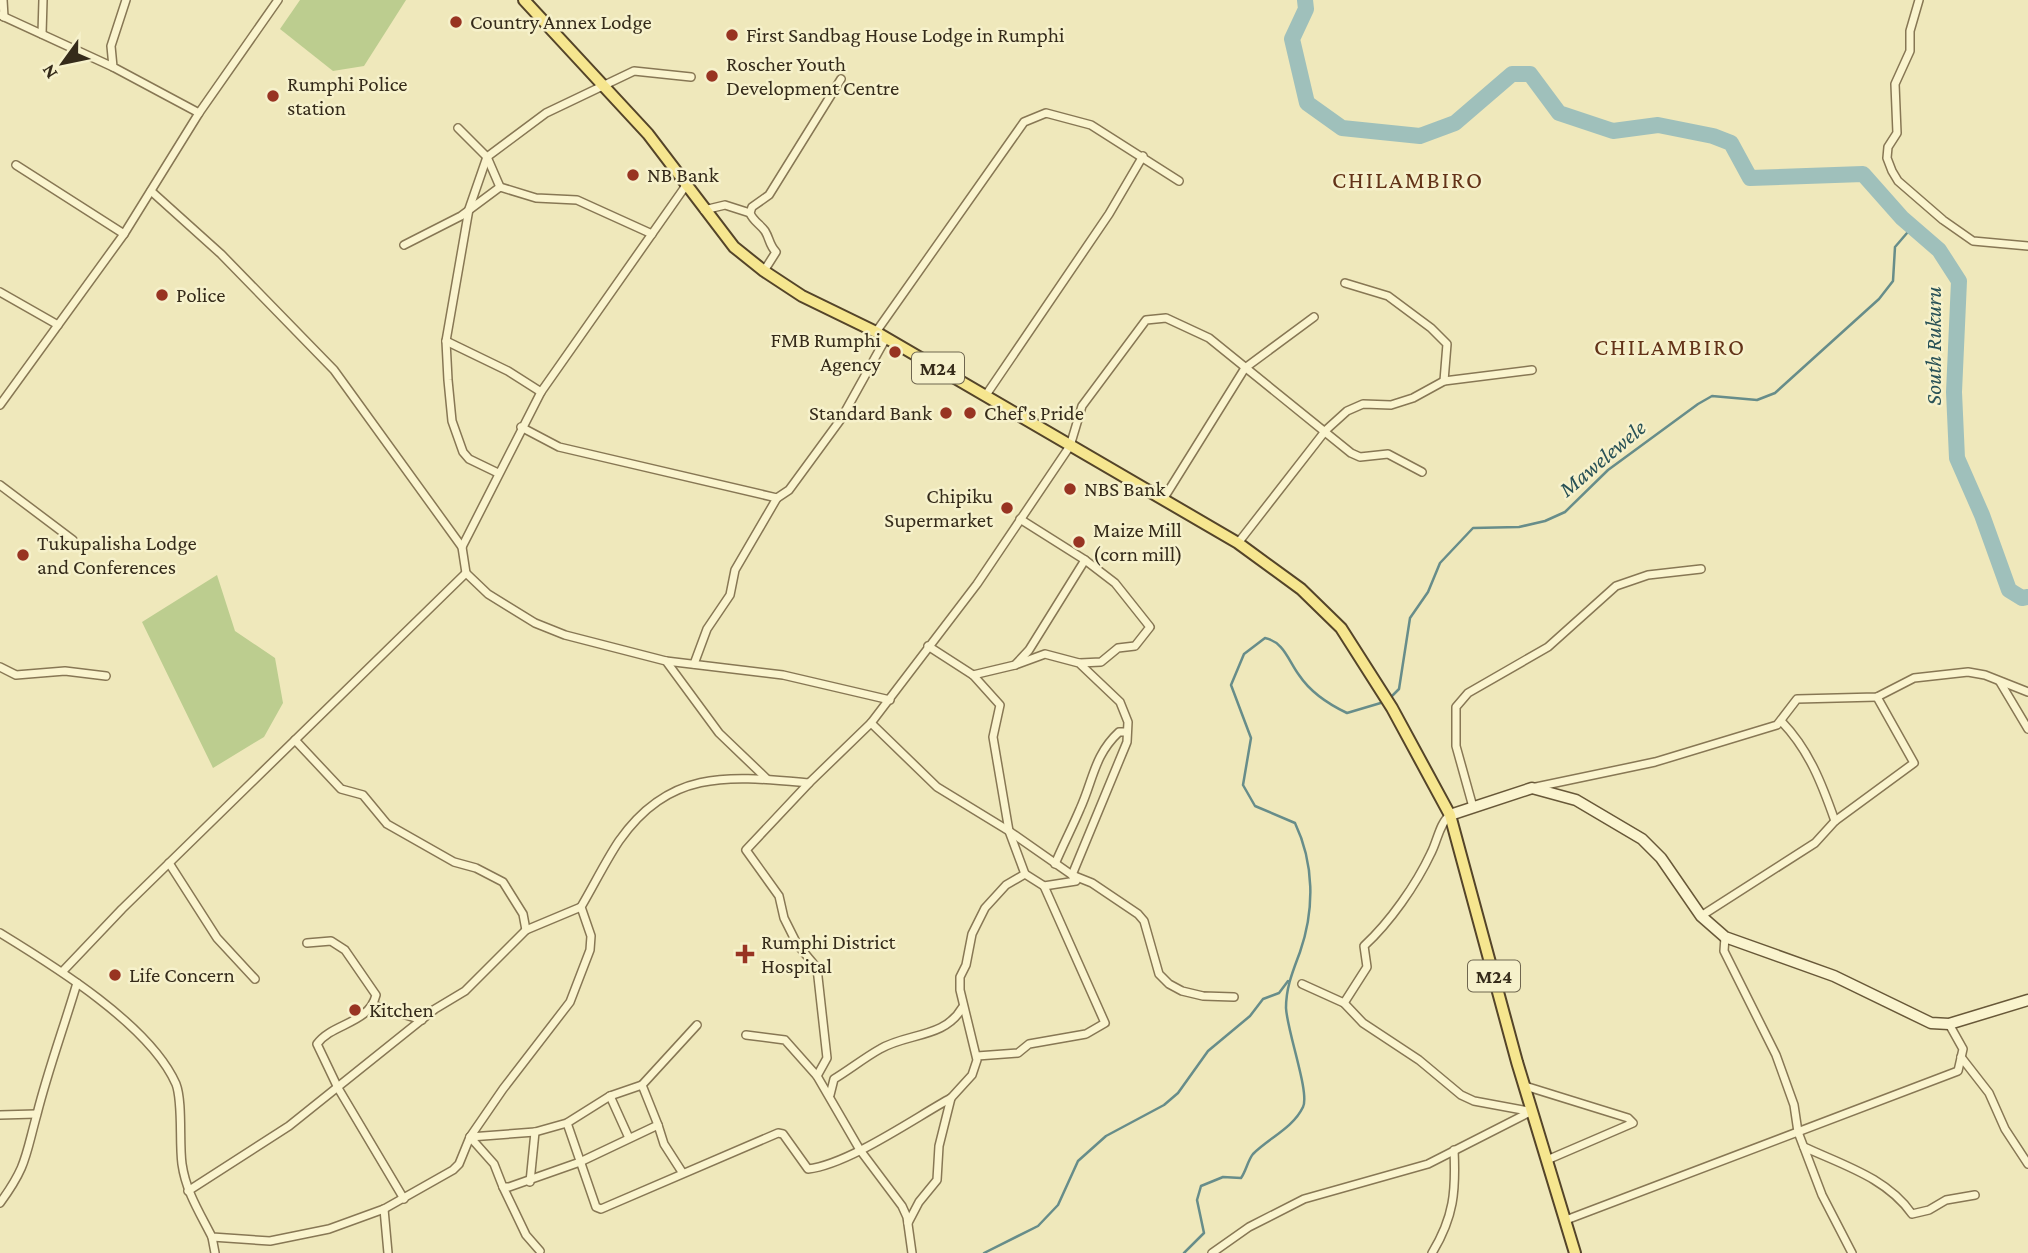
<svg xmlns="http://www.w3.org/2000/svg" width="2028" height="1253" viewBox="0 0 2028 1253" font-family="'Crimson Pro',serif">
	<rect width="100%" height="100%" fill="#efe8bb"/>
	<!-- green -->
	<g fill="#bccd8f">
		<path d="M300,0H406L364,66L333,71L280,29Z"/>
		<path d="M217,575L235,631L275,658L283,703L264,737L213,768L142,622Z"/>
	</g>
	<g fill="none" stroke-linecap="round" stroke-linejoin="round">
		<!-- stream -->
		<g stroke="#678d8a" stroke-width="2.5">
			<path d="M1390,698L1399,689L1410,618L1428,592L1440,563L1473,528L1519,527L1545,521L1565,512L1608,470L1698,404L1712,396L1757,400L1775,393L1879,299L1893,281L1895,247L1913,226"/>
			<path d="M984,1253L1038,1226L1058,1205L1078,1161L1106,1136L1164,1105L1178,1093L1208,1051L1250,1016L1263,999L1279,993L1288,981"/>
			<path d="M1184,1253L1204,1233L1197,1200L1201,1186L1223,1177L1241,1178C1246,1171 1248,1160 1253,1154C1269,1138 1293,1128 1303,1107C1310,1093 1287,1031 1286,1008C1286,987 1293,971 1300,952C1315,909 1314,863 1295,823L1255,806L1243,785L1251,738L1231,685L1244,654L1265,638C1284,642 1288,660 1299,675C1311,693 1328,704 1347,713L1384,702"/>
		</g>
		<!-- river -->
		<path stroke="#9fc0bb" stroke-width="16" d="M1305,0L1306,9L1292,39L1307,103L1342,128L1420,136L1455,123L1512,74H1530L1559,113L1613,131L1658,125L1713,136L1731,143L1750,178L1863,174L1902,218L1939,250L1959,281L1954,392L1957,458L1982,515L2009,590L2022,598L2028,597"/>
		<defs>
			<g id="street">
				<path d="M3,0L4,17"/>
				<path d="M126,0L111,46L113,67L199,113"/>
				<path d="M1919,0L1910,31V51L1895,84L1897,133L1888,147L1887,158L1892,171L1898,181L1943,220L1973,241L2028,246"/>
				<path d="M0,15L113,67"/>
				<path d="M42,34L43,0"/>
				<path d="M458,128L487,157L500,187"/>
				<path d="M16,165L124,234"/>
				<path d="M151,191L221,254L334,370L462,547L466,573L488,594L535,623L565,635L666,661L719,733L767,779"/>
				<path d="M704,210L725,205L750,213"/>
				<path d="M404,245L461,216L500,187L536,198L577,200L652,234"/>
				<path d="M764,271L776,252C769,245 770,239 765,231C760,224 753,221 750,213L752,207L769,195L841,79"/>
				<path d="M1345,283L1388,296L1431,328L1447,344L1444,381"/>
				<path d="M0,292L58,325"/>
				<path d="M876,332L1024,122L1046,113L1091,125L1179,181"/>
				<path d="M446,341L508,371L541,392"/>
				<path d="M986,395L1109,214L1143,156"/>
				<path d="M0,405L124,234L199,113L278,0"/>
				<path d="M521,427L559,447L777,498L789,490L841,419L886,338"/>
				<path d="M498,473L469,459L463,452L452,421L448,380L446,341L469,209L487,157L546,113L634,71L691,77"/>
				<path d="M0,485L73,540"/>
				<path d="M1164,498L1245,368L1314,317"/>
				<path d="M1238,543L1326,430L1347,411L1363,404L1391,405L1413,398L1444,381L1532,370"/>
				<path d="M462,547L541,392L687,184"/>
				<path d="M666,661L783,675L890,700"/>
				<path d="M1080,663L1101,662L1118,648L1135,646L1150,627L1115,583L1085,560"/>
				<path d="M694,664L707,629L730,595L735,570L777,498"/>
				<path d="M1015,665L1045,654L1079,663L1120,702L1128,722L1127,742L1072,875L1076,881L1044,886"/>
				<path d="M0,667L16,675L65,671L106,676"/>
				<path d="M973,675L1015,665L1029,650L1085,560L1020,519"/>
				<path d="M2000,682L2028,729"/>
				<path d="M1782,722C1809,750 1822,784 1835,821"/>
				<path d="M871,723L937,787L1009,831L1072,875L1092,883L1138,914L1144,921L1159,974L1169,984L1182,991L1203,996L1234,997"/>
				<path d="M295,740L341,789L363,795L387,824L454,862L476,868L503,882L523,914L526,930"/>
				<path d="M809,783L746,850L779,896L784,918L797,944L817,968L827,1058L817,1076"/>
				<path d="M1536,787L1655,762L1777,725L1797,699L1877,697L1914,678L1968,672L1985,675L2028,692"/>
				<path d="M1473,807L1456,746V707L1468,693L1548,647L1616,586L1648,575L1701,569"/>
				<path d="M169,863L217,938L255,979"/>
				<path d="M1055,864C1063,845 1072,828 1080,809C1093,781 1094,755 1119,732H1127"/>
				<path d="M1701,916L1815,843L1835,821L1914,763L1877,697"/>
				<path d="M0,933C54,966 150,1025 176,1084C183,1102 179,1143 182,1164C186,1192 200,1213 212,1237L270,1241L329,1229L384,1209L453,1170L459,1164L470,1137L503,1089L570,1002L590,950L591,936L581,907C594,885 605,862 619,841C670,768 730,776 809,783L871,723L977,584L1070,446L1082,406L1146,320L1166,318L1209,338L1351,453L1360,457L1388,454L1422,472"/>
				<path d="M1725,937L1724,951L1776,1055L1794,1105L1798,1132L1822,1195L1852,1253"/>
				<path d="M307,943L331,941L345,950L376,995C369,1024 332,1023 317,1044L338,1088L404,1199"/>
				<path d="M63,971L122,909L466,573"/>
				<path d="M1302,984L1344,1003L1363,1023L1419,1060L1461,1095L1474,1101L1528,1111"/>
				<path d="M1344,1003L1367,967L1364,946C1390,922 1416,885 1431,853C1437,842 1440,822 1450,815"/>
				<path d="M373,1005L422,1020"/>
				<path d="M746,1035L785,1040L817,1076L860,1150L902,1206L907,1217L912,1253"/>
				<path d="M977,1056L1018,1053L1029,1044L1086,1034L1105,1023L1044,886L1025,874"/>
				<path d="M1961,1057L1989,1093L2005,1129L2028,1164"/>
				<path d="M1525,1086L1628,1118L1633,1123L1547,1160"/>
				<path d="M830,1095L834,1079C849,1070 864,1058 880,1049C907,1033 945,1038 962,1008"/>
				<path d="M610,1096L629,1138"/>
				<path d="M0,1115L36,1114"/>
				<path d="M567,1123L596,1207L601,1209L778,1133L783,1134L808,1169C849,1164 913,1119 951,1098"/>
				<path d="M658,1125L664,1144L682,1172"/>
				<path d="M470,1137L494,1164L503,1187H509L580,1162L658,1125L642,1085L697,1025"/>
				<path d="M470,1137L535,1132L567,1123L610,1096L642,1085"/>
				<path d="M1804,1147C1843,1165 1887,1178 1912,1214L1929,1210L1946,1200L1975,1195"/>
				<path d="M530,1182L535,1132"/>
				<path d="M503,1187L526,1235L540,1251"/>
				<path d="M188,1191L289,1126L435,1009L465,991L526,930L581,907"/>
				<path d="M0,1203C27,1166 25,1157 37,1114C48,1070 64,1027 77,983"/>
				<path d="M384,1209L388,1253"/>
				<path d="M1566,1220L1958,1071L1963,1049L1949,1024"/>
				<path d="M908,1223L919,1202L937,1180L939,1146L951,1098L972,1075L977,1060L960,990V977L966,965L972,934L985,908L1006,885L1025,874L1009,831L993,737L1000,705L973,675L928,646"/>
				<path d="M212,1237L215,1253"/>
				<path d="M1212,1253L1249,1227L1304,1199L1428,1164L1532,1111"/>
				<path d="M1432,1253C1454,1217 1456,1191 1454,1150"/>
			</g>
			<path id="secondary" d="M1450,815L1532,788L1576,800L1642,839L1661,858L1701,916L1725,937L1834,976L1931,1023L1949,1024L2028,1000"/>
			<path id="primary" d="M524,0L648,134L734,247L764,271L802,296L876,332L1238,543L1301,589L1341,628L1392,708L1450,815L1517,1062L1575,1253"/>
		</defs>
		<!-- street casing -->
		<use href="#street" stroke="#877754" stroke-width="10"/>
		<!-- secondary casing -->
		<use href="#secondary" stroke="#685838" stroke-width="13"/>
		<!-- primary casing -->
		<use href="#primary" stroke="#544429" stroke-width="14"/>
		<!-- street -->
		<use href="#street" stroke="#faf4ce" stroke-width="7"/>
		<!-- secondary -->
		<use href="#secondary" stroke="#faf4ce" stroke-width="10"/>
		<!-- primary -->
		<use href="#primary" stroke="#f6e68f" stroke-width="10"/>
	</g>
	<!-- markers -->
	<g fill="#983422" stroke="#f6f1cb" stroke-width="2.5">
		<circle cx="456" cy="22" r="7"/>
		<circle cx="732" cy="35" r="7"/>
		<circle cx="712" cy="76" r="7"/>
		<circle cx="273" cy="96" r="7"/>
		<circle cx="633" cy="175" r="7"/>
		<circle cx="162" cy="295" r="7"/>
		<circle cx="895" cy="352" r="7"/>
		<circle cx="946" cy="413" r="7"/>
		<circle cx="970" cy="413" r="7"/>
		<circle cx="1070" cy="489" r="7"/>
		<circle cx="1007" cy="508" r="7"/>
		<circle cx="1079" cy="542" r="7"/>
		<circle cx="23" cy="555" r="7"/>
		<path d="M741.5 943.5h7v7h7v7h-7v7h-7v-7h-7v-7h7z"/>
		<circle cx="115" cy="975" r="7"/>
		<circle cx="355" cy="1010" r="7"/>
	</g>
	<g text-anchor="middle" dominant-baseline="central" stroke-width="5" stroke-linejoin="round" paint-order="stroke">
		<!-- shield labels -->
		<g fill="#f6f1cb" stroke="#6f664f" stroke-width="2">
			<rect x="912" y="352.5" width="52" height="31" rx="5"/>
			<rect x="1468" y="960.5" width="52" height="31" rx="5"/>
		</g>
		<g font-size="19" font-weight="bold" fill="#352b1a">
			<text x="938" y="368">M24</text>
			<text x="1494" y="976">M24</text>
		</g>
		<!-- poi labels -->
		<g font-size="21" fill="#352b1a" stroke="#f6f1cb" text-anchor="start">
			<text x="470" y="22">Country Annex Lodge</text>
			<text x="746" y="35">First Sandbag House Lodge in Rumphi</text>
			<text x="726" y="64">Roscher Youth<tspan x="726" dy="24">Development Centre</tspan></text>
			<text x="287" y="84">Rumphi Police<tspan x="287" dy="24">station</tspan></text>
			<text x="647" y="175">NB Bank</text>
			<text x="176" y="295">Police</text>
			<text x="881" y="340" text-anchor="end">FMB Rumphi<tspan x="881" dy="24">Agency</tspan></text>
			<text x="932" y="413" text-anchor="end">Standard Bank</text>
			<text x="984" y="413">Chef's Pride</text>
			<text x="1084" y="489">NBS Bank</text>
			<text x="993" y="496" text-anchor="end">Chipiku<tspan x="993" dy="24">Supermarket</tspan></text>
			<text x="1093" y="530">Maize Mill<tspan x="1093" dy="24">(corn mill)</tspan></text>
			<text x="37" y="543">Tukupalisha Lodge<tspan x="37" dy="24">and Conferences</tspan></text>
			<text x="761" y="942">Rumphi District<tspan x="761" dy="24">Hospital</tspan></text>
			<text x="129" y="975">Life Concern</text>
			<text x="369" y="1010">Kitchen</text>
		</g>
		<!-- water labels -->
		<g font-size="23" font-style="italic" fill="#285156" stroke="#f6f1cb">
			<text transform="translate(1933 346) rotate(-90)">South Rukuru</text>
			<text transform="translate(1602 458) rotate(-40)">Mawelewele</text>
		</g>
		<!-- quarter labels -->
		<g font-size="24" letter-spacing="2" fill="#633318" stroke="#f6f1cb">
			<text x="1408" y="179">CHILAMBIRO</text>
			<text x="1670" y="346">CHILAMBIRO</text>
		</g>
	</g>
	<!-- north arrow -->
	<g transform="translate(63 63) rotate(237)" stroke="#f6f1cb" stroke-width="5" paint-order="stroke">
	<path d="M0-5L12 26L0 18L-12 26Z" fill="#352b1a"/>
	<text y="-10" font-size="19" font-weight="bold" text-anchor="middle" fill="#352b1a">N</text>
	</g>
</svg>
